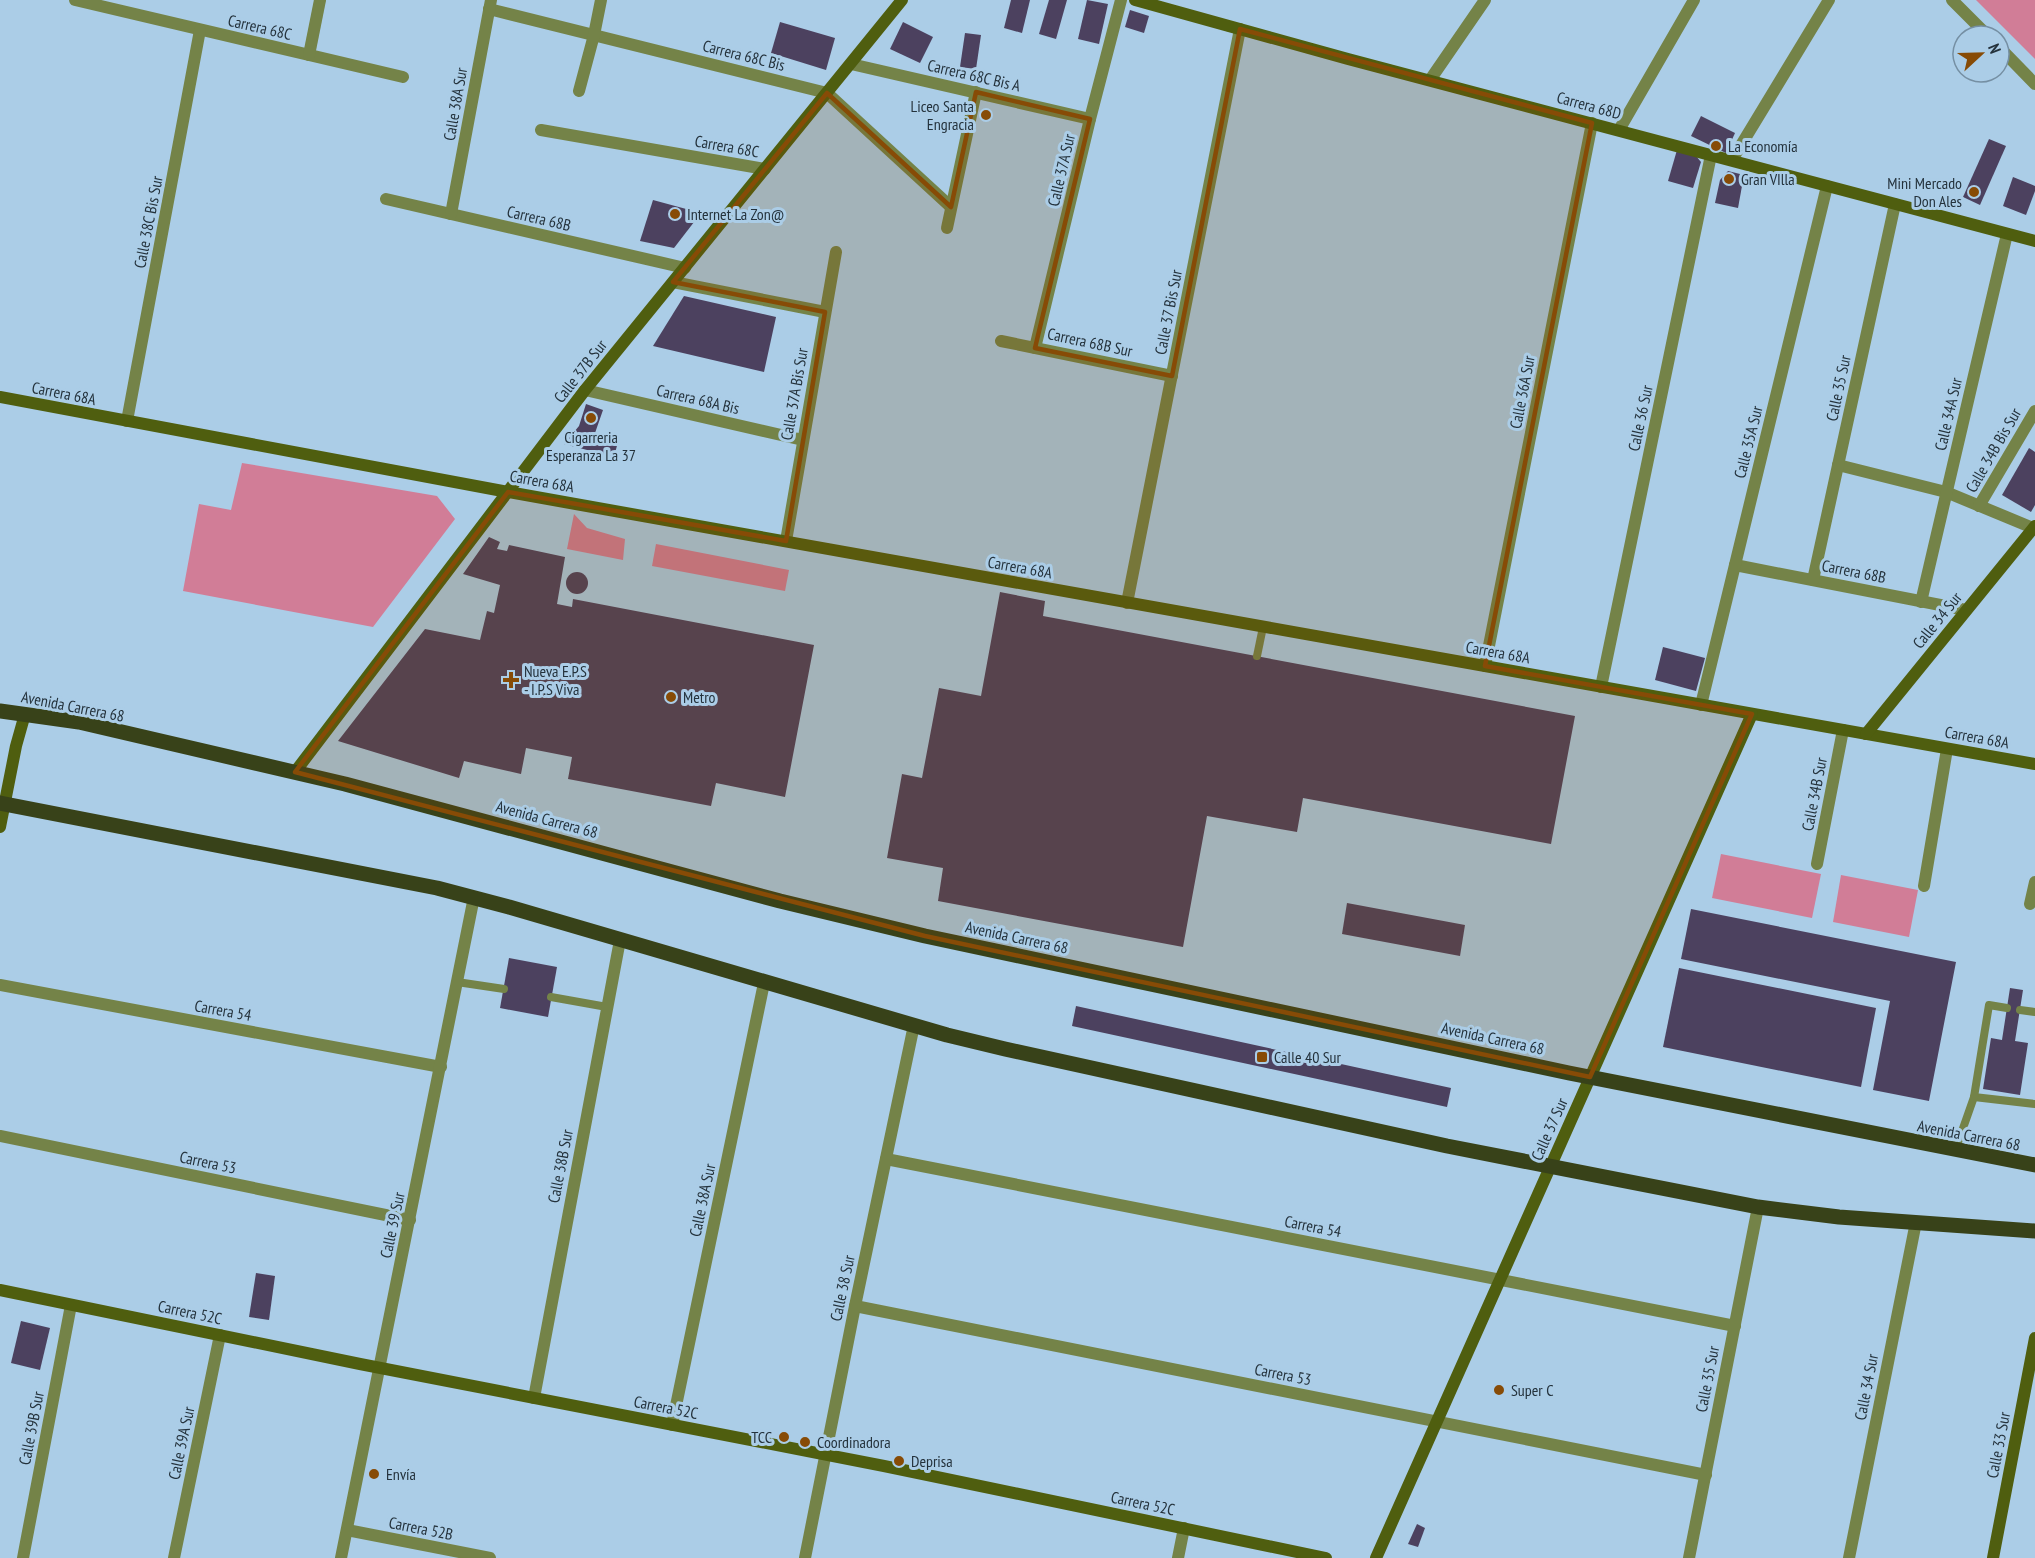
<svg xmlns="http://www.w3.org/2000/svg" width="2035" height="1558" viewBox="0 0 2035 1558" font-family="'PT Sans Narrow',sans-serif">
	<rect width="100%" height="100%" fill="#abcde7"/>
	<!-- green -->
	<g fill="#d17d97">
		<path d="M1976,0H2035V59Z"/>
		<path d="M242,463L437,496L455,519L373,627L183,591L199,504L231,510Z"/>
		<path d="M574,514L587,528L625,539L623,560L567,549Z"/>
		<path d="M656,544L789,570L785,591L652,566Z"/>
		<path d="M1721,854L1821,874L1812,918L1712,898Z"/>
		<path d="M1841,875L1918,890L1909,937L1833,922Z"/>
	</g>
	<!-- building -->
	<g fill="#4c415f">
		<path d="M1011,0H1030L1022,33L1004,28Z"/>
		<path d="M1049,0H1067L1056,39L1039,34Z"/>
		<path d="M1087,0L1108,4L1099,44L1078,39Z"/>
		<path d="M1130,10L1149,16L1144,33L1125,27Z"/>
		<path d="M780,22L835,38L826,70L771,53Z"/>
		<path d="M903,22L933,37L920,63L890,49Z"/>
		<path d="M965,33L981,35L976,69L960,67Z"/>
		<path d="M1701,116L1735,133L1726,153L1691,136Z"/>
		<path d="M1989,139L2006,146L1980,205L1963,197Z"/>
		<path d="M1677,150L1696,156L1701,162L1693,188L1668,181Z"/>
		<path d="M1728,171L1744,175L1738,208L1715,203L1720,180Z"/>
		<path d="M2013,177L2035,186V191L2026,215L2003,206Z"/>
		<path d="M653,200L701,213L674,248L640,241Z"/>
		<path d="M684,296L776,317L764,372L653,346Z"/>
		<path d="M586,404L603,410L595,433L619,438L614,457L564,444L579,426Z"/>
		<path d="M2029,448L2035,452V505L2031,512L2002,495Z"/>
		<path d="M489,537L500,542L497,549L507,551L509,545L565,557L557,604L572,607L573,599L814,645L785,797L716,783L711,806L568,779L572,757L526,748L521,774L464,761L459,778L338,741L425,629L480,640L487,611L494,613L500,585L463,574Z"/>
		<circle cx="577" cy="583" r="11"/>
		<path d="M1000,592L1045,601L1043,616L1575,716L1551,844L1303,798L1297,832L1207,816L1183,947L938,901L943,868L887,858L902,774L922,778L939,688L981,696Z"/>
		<path d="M1663,647L1705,658L1696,691L1655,680Z"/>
		<path d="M1347,903L1465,925L1460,956L1342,934Z"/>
		<path d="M1691,909L1956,962L1929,1101L1873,1090L1890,1001L1681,959Z"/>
		<path d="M509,958L557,967L548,1017L500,1008Z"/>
		<path d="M1679,968L1876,1008L1861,1087L1663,1047Z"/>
		<path d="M2010,988L2023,990L2015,1041L2028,1043L2020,1095L1983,1089L1991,1038L2002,1040Z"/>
		<path d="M1076,1006L1451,1088L1447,1107L1072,1026Z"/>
		<path d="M256,1273L275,1276L269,1320L249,1317Z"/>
		<path d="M21,1321L50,1328L40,1370L11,1363Z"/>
		<path d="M1417,1524L1425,1528L1418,1547L1408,1544Z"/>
	</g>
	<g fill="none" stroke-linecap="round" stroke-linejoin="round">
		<!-- lane -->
		<g stroke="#748348" stroke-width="8">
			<path d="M1257,656L1263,627"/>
			<path d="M457,982L504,989"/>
			<path d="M551,997L607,1007"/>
			<path d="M2020,1010L2035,1012"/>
			<path d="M1974,1097L2035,1104"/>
			<path d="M1955,1151L1974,1097L1989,1005L2007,1008"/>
		</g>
		<!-- street -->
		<g stroke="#748348" stroke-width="12">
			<path d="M75,0L403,77"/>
			<path d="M1952,0L1988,36"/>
			<path d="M489,9L827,93L951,207"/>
			<path d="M1999,47L2035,84"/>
			<path d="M309,55L320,0"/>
			<path d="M851,64L1090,119"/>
			<path d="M1430,80L1485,0"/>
			<path d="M579,91L594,35L601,0"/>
			<path d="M541,130L765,169"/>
			<path d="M1619,130L1694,0"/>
			<path d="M1732,160L1829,0"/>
			<path d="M386,199L685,268"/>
			<path d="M451,214L491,0"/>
			<path d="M947,228L976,92"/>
			<path d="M673,282L825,312"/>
			<path d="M1001,341L1172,376"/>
			<path d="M1035,348L1090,119L1121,0"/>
			<path d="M585,390L803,440"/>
			<path d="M127,421L200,30"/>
			<path d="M1838,465L1946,492L2033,528"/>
			<path d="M1979,506L2035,411"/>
			<path d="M786,541L836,252"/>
			<path d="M1735,565L1966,610"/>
			<path d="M1813,580L1895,204"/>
			<path d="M1921,602L2007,234"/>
			<path d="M1127,603L1240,29"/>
			<path d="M1485,666L1592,123"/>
			<path d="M1601,687L1711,155"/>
			<path d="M1701,705L1827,186"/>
			<path d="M1817,864L1843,730"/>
			<path d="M1924,886L1947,749"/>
			<path d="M2030,904L2035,882"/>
			<path d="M0,985L441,1067"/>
			<path d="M0,1136L410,1220"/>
			<path d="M886,1159L1735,1326"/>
			<path d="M855,1306L1706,1475"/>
			<path d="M534,1398L620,940"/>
			<path d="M672,1425L764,983"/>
			<path d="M347,1530L490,1558"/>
			<path d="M23,1558L71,1305"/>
			<path d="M174,1558L220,1335"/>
			<path d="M341,1558L474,897"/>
			<path d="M805,1558L855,1306L914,1025"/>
			<path d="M1178,1558L1184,1528"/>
			<path d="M1689,1558L1758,1207"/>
			<path d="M1849,1558L1916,1222"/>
		</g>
		<!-- secondary -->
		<g stroke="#4f5e0f" stroke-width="12">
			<path d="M1135,0L1348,59L2035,241"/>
			<path d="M0,397L508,492L2035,764"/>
			<path d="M1866,734L2035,526"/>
			<path d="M295,772L585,390L902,0"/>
			<path d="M0,827L16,746L25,714"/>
			<path d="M0,1290L360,1364L884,1466L1326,1558"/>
			<path d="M1376,1558L1752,714"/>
			<path d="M1993,1558L2035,1338"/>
		</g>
		<!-- primary -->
		<g stroke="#384219" stroke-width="15">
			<path d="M0,711L79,722L345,784L780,901L925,936L1569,1073L2035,1165"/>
			<path d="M0,803L437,888L509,907L947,1035L1005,1049L1447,1146L1758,1207L1839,1217L2035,1231"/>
		</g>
	</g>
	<!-- marked area -->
	<path fill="#874b06" fill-opacity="0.2" stroke="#874b06" stroke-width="4.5" stroke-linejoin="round" d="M1240,29L1592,123L1485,666L1752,714L1590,1077L925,936L295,772L508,492L786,541L825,312L673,282L827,93L951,207L976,92L1090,119L1035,348L1172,376Z"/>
	<!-- markers -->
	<g fill="#874b06" stroke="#abcde7" stroke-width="2">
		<circle cx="986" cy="115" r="6"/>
		<circle cx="1716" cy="146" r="6"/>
		<circle cx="1729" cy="179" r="6"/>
		<circle cx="1974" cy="192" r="6"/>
		<circle cx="675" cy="214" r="6"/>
		<circle cx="591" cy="418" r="6"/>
		<path d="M508 671h6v6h6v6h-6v6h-6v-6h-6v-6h6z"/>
		<circle cx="671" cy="697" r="6"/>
		<rect x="1256" y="1051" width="12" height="12" rx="3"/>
		<circle cx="1499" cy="1390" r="6"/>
		<circle cx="784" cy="1437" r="6"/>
		<circle cx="805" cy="1442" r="6"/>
		<circle cx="899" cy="1461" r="6"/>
		<circle cx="374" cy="1474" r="6"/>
	</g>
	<g text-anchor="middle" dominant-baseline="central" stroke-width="6" stroke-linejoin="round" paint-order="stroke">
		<!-- street labels -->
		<g font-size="16" fill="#24323c" stroke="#abcde7">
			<text transform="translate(260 27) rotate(13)">Carrera 68C</text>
			<text transform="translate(744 55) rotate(14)">Carrera 68C Bis</text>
			<text transform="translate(974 75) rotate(13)">Carrera 68C Bis A</text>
			<text transform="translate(455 104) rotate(-80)">Calle 38A Sur</text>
			<text transform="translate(1589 105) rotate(15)">Carrera 68D</text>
			<text transform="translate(727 146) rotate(10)">Carrera 68C</text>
			<text transform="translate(1061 170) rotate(-77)">Calle 37A Sur</text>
			<text transform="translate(539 218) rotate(13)">Carrera 68B</text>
			<text transform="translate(148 222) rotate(-79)">Calle 38C Bis Sur</text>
			<text transform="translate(1168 312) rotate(-79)">Calle 37 Bis Sur</text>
			<text transform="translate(1090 342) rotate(12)">Carrera 68B Sur</text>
			<text transform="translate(580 371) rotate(-52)">Calle 37B Sur</text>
			<text transform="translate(1838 388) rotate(-78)">Calle 35 Sur</text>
			<text transform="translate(1522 392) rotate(-79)">Calle 36A Sur</text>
			<text transform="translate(64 393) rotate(11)">Carrera 68A</text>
			<text transform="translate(794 394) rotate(-80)">Calle 37A Bis Sur</text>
			<text transform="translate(698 399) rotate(13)">Carrera 68A Bis</text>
			<text transform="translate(1948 414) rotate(-77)">Calle 34A Sur</text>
			<text transform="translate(1640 418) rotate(-78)">Calle 36 Sur</text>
			<text transform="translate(1748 442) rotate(-76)">Calle 35A Sur</text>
			<text transform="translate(1993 450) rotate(-60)">Calle 34B Bis Sur</text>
			<text transform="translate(542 481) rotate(10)">Carrera 68A</text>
			<text transform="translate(1020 567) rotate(10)">Carrera 68A</text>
			<text transform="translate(1854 571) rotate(11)">Carrera 68B</text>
			<text transform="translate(1937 620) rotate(-51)">Calle 34 Sur</text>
			<text transform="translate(1498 652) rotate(10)">Carrera 68A</text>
			<text transform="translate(73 706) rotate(11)">Avenida Carrera 68</text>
			<text transform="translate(1977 737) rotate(10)">Carrera 68A</text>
			<text transform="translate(1814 794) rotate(-79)">Calle 34B Sur</text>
			<text transform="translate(547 819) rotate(15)">Avenida Carrera 68</text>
			<text transform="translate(1017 937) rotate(12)">Avenida Carrera 68</text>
			<text transform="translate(223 1010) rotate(10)">Carrera 54</text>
			<text transform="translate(1493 1038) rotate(12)">Avenida Carrera 68</text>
			<text transform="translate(1549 1129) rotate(-66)">Calle 37 Sur</text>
			<text transform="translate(1969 1135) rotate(11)">Avenida Carrera 68</text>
			<text transform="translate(208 1162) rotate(12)">Carrera 53</text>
			<text transform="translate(560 1166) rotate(-79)">Calle 38B Sur</text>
			<text transform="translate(702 1200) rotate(-78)">Calle 38A Sur</text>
			<text transform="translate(392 1225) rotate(-78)">Calle 39 Sur</text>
			<text transform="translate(1313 1226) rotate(11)">Carrera 54</text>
			<text transform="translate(842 1288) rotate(-78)">Calle 38 Sur</text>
			<text transform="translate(190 1312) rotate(12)">Carrera 52C</text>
			<text transform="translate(1283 1374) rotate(11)">Carrera 53</text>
			<text transform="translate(1707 1379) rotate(-79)">Calle 35 Sur</text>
			<text transform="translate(1866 1387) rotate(-79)">Calle 34 Sur</text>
			<text transform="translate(666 1407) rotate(11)">Carrera 52C</text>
			<text transform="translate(31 1428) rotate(-79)">Calle 39B Sur</text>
			<text transform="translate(181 1443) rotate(-78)">Calle 39A Sur</text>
			<text transform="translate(1998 1445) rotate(-79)">Calle 33 Sur</text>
			<text transform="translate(1143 1503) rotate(12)">Carrera 52C</text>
			<text transform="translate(421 1528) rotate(11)">Carrera 52B</text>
		</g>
		<!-- poi labels -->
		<g font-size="16" fill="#24323c" stroke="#abcde7" text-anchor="start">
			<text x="974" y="106" text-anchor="end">Liceo Santa<tspan x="974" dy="18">Engracia</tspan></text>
			<text x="1728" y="146">La Economía</text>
			<text x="1741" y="179">Gran VIlla</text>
			<text x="1962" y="183" text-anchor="end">Mini Mercado<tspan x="1962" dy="18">Don Ales</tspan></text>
			<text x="687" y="214">Internet La Zon@</text>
			<text x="591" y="437" text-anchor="middle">Cigarreria<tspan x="591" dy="18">Esperanza La 37</tspan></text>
			<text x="524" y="671">Nueva E.P.S<tspan x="524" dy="18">- I.P.S Viva</tspan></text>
			<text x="683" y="697">Metro</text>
			<text x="1274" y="1057">Calle 40 Sur</text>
			<text x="1511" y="1390">Super C</text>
			<text x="772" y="1437" text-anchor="end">TCC</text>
			<text x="817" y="1442">Coordinadora</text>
			<text x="911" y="1461">Deprisa</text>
			<text x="386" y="1474">Envía</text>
		</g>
	</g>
	<!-- north arrow -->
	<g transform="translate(1981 54) rotate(68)"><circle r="28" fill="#abcde7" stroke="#758fa3" stroke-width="1.5"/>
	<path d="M0-4.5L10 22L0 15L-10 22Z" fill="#874b06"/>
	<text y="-9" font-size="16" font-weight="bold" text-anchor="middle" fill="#24323c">N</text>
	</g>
</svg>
